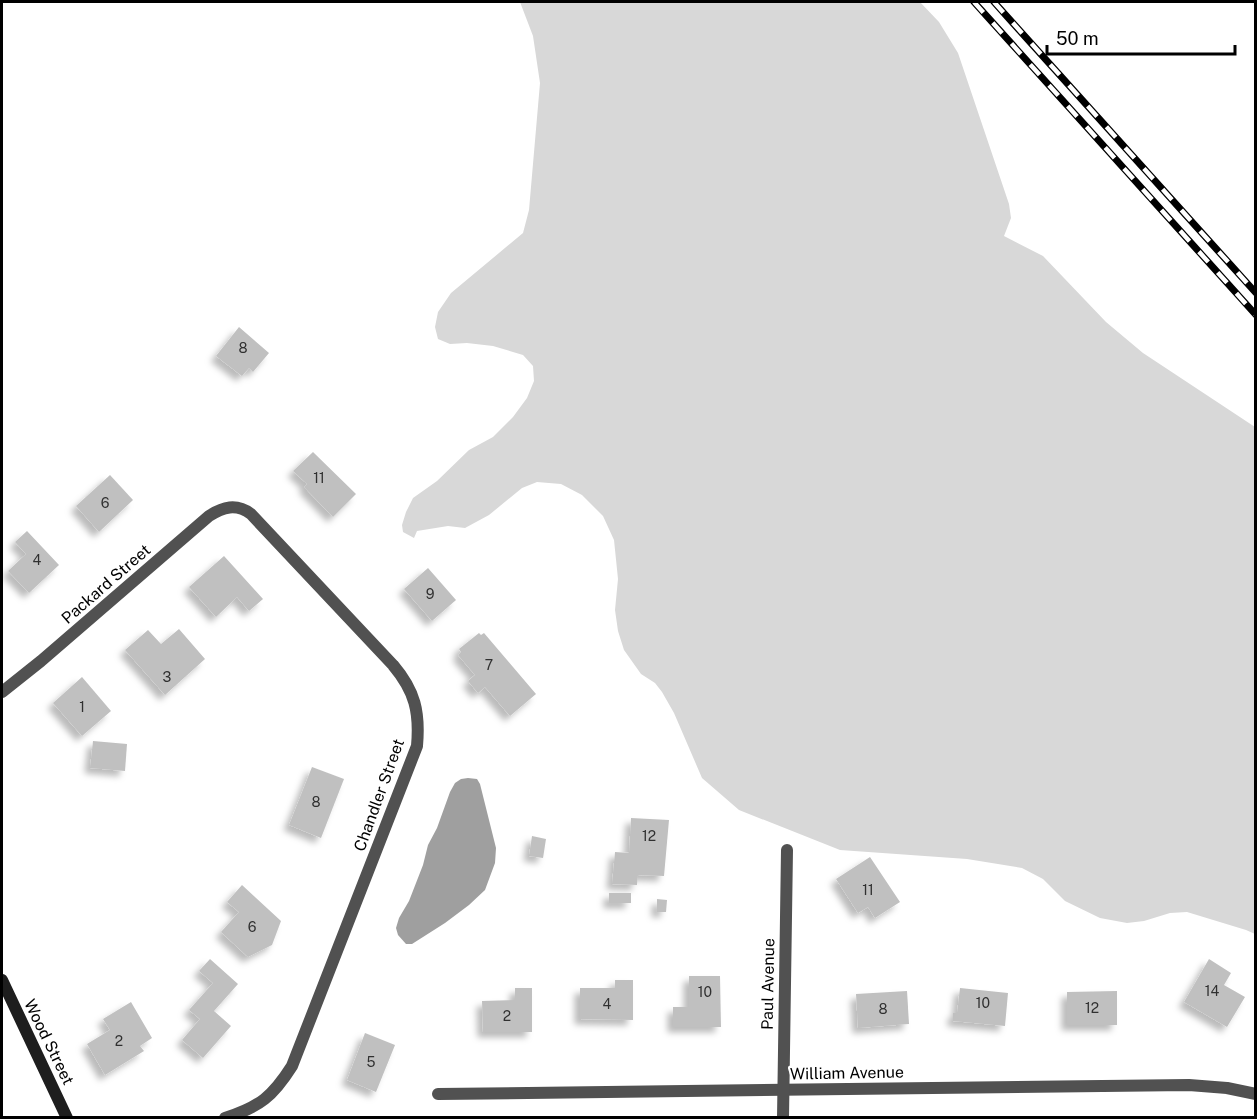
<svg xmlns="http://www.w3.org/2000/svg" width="1257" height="1119" viewBox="0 0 1257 1119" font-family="'Public Sans',sans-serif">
	<defs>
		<filter id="shadow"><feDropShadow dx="-5.5" dy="5.5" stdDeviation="3" flood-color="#0004"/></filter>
	</defs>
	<rect width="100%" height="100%" fill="#fff"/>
	<!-- green -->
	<path fill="#d8d8d8" d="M520,2H920L939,22L958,53L1009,204L1011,218L1004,236L1043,256L1106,322L1143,353L1255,427V934L1246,930L1187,912L1170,913L1144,921L1127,923L1100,918L1065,901L1043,879L1022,868L967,859L840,850L739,810L702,778L674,713L662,692L655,683L641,674L624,650L618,631L615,610L618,579L614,540L603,516L582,495L561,484L537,482L522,488L489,515L465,528L448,526L417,531L414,538L403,532L402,525L406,512L413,498L437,481L469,450L493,437L513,417L527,398L534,381L533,366L523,355L493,346L467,343L450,344L438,339L435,327L438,312L451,293L523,233L529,210L540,83L533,36Z"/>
	<!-- water -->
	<path fill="#9f9f9f" d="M468,778L477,779L480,784L496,848L495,863L485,890L469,905L445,923L412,944H406L398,935L396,928L399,918L409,901L423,865L428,845L437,828L450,792L455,783L461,779Z"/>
	<!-- building -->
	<g fill="#c0c0c0" filter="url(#shadow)">
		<path d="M239,327L269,353L253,372L249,368L242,376L216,356Z"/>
		<path d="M313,452L356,494L333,517L304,487L307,484L293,471Z"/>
		<path d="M110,475L133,500L99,532L76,506Z"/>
		<path d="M27,531L59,565L29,593L8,571L26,554L15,542Z"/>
		<path d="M224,556L263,599L249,611L237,597L216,617L189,587Z"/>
		<path d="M428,568L456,600L432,621L404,589Z"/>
		<path d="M179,629L205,659L165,695L125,650L148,630L161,644Z"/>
		<path d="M479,633L481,635L484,633L536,694L510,716L485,687L478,693L468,681L475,675L458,655L461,652L459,649Z"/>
		<path d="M82,677L111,711L82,736L53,703Z"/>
		<path d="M93,741L127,744L125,771L90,768Z"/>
		<path d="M312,767L344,779L321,838L289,825Z"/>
		<path d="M631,818L669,820L664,876L638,875L637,885L612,884L615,852L629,853Z"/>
		<path d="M532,836L546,839L543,858L529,856Z"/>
		<path d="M870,857L900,902L875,918L868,907L858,913L836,879Z"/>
		<path d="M242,885L281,921L272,945L248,957L221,932L239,912L227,902Z"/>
		<rect x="609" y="893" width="22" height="10"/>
		<path d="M657,899L667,900L666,912H657Z"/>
		<path d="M210,959L238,984L214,1011L231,1026L203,1058L182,1040L200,1019L189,1010L213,983L199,971Z"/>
		<path d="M1209,959L1231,973L1224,985L1245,997L1227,1027L1184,1002Z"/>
		<path d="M689,976H720L721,1027H673V1007H689Z"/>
		<path d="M615,980H633V1020L580,1019V988H615Z"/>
		<path d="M515,988H532V1032H483L482,1001L515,1000Z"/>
		<path d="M960,988L1008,993L1005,1026L953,1021V1013H957Z"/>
		<path d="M907,991L909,1024L858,1028L856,994Z"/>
		<path d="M1117,991V1025H1067V992Z"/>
		<path d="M131,1002L152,1038L140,1046L144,1051L105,1075L87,1044L110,1030L103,1019Z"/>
		<path d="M365,1033L395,1045L376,1092L347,1080Z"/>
	</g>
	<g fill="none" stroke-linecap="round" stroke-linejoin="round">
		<!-- street -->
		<g stroke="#515151" stroke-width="12">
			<path d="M2,692L41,661L209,516C223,507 236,503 251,514L393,665C415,691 420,712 417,746L292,1066C273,1096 260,1107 225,1118"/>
			<path d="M438,1094L1189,1085L1227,1088L1256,1094"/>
			<path d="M783,1118L787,850"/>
		</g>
		<!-- secondary -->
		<path stroke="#1e1e1e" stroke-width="12" d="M2,980L67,1118"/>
		<defs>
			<g id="rail">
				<path d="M974,2L1256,315"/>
				<path d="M994,2L1256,293"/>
			</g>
		</defs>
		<!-- rail casing -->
		<use href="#rail" stroke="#000" stroke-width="7"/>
		<!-- rail -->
		<use href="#rail" stroke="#fff" stroke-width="4.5" stroke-dasharray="14" stroke-linecap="butt"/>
	</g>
	<g text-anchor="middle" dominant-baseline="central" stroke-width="4.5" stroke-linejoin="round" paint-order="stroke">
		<!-- number labels -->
		<g font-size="14" fill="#303030">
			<text x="243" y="348">8</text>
			<text x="319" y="478">11</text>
			<text x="105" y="503">6</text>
			<text x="37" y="560">4</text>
			<text x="430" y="594">9</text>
			<text x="489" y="665">7</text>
			<text x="167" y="677">3</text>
			<text x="82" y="707">1</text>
			<text x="316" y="802">8</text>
			<text x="649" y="836">12</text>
			<text x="868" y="890">11</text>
			<text x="252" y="927">6</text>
			<text x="1212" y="991">14</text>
			<text x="705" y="992">10</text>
			<text x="983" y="1003">10</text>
			<text x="607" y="1004">4</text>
			<text x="1092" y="1008">12</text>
			<text x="883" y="1009">8</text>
			<text x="507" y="1016">2</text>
			<text x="119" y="1041">2</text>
			<text x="371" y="1062">5</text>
		</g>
		<!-- street labels -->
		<g font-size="16" fill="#000" stroke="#fff">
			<text transform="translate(106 584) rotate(-41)">Packard Street</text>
			<text transform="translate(379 795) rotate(-70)">Chandler Street</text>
			<text transform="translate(768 984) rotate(-89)">Paul Avenue</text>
			<text transform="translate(49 1042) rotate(64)">Wood Street</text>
			<text transform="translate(847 1073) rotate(-1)">William Avenue</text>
		</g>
	</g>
	<!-- border -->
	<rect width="1257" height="1119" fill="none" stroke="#000000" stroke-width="6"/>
	<!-- scale -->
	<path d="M1047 45v9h188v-9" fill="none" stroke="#000000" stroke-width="3"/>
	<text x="1056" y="45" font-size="18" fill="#000000" stroke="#ffffff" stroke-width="4.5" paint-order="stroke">50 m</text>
</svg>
